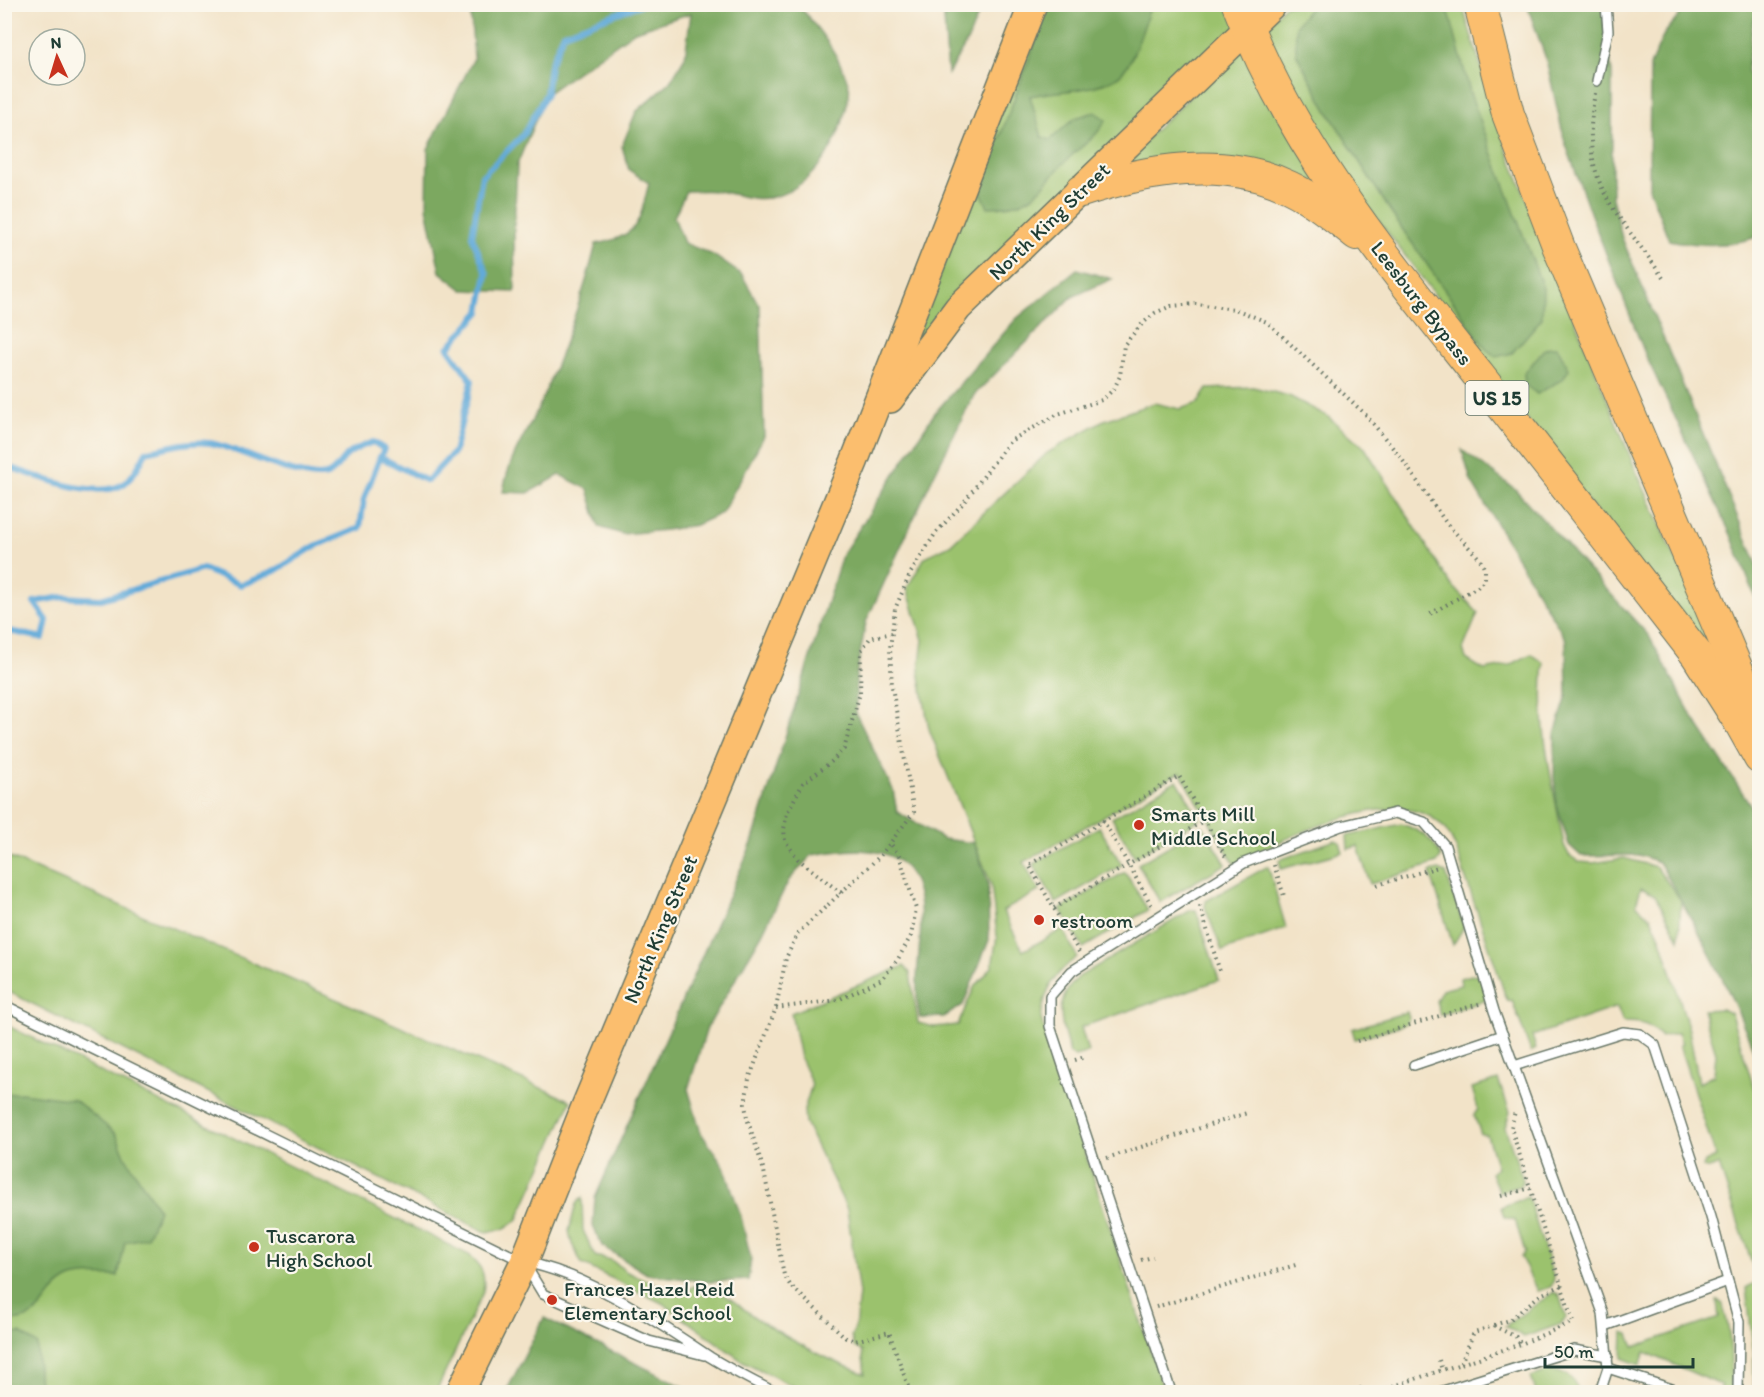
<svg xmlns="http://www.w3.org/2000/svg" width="1764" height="1397" viewBox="0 0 1764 1397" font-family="Itim,sans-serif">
	<rect width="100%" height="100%" fill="#fbf7ec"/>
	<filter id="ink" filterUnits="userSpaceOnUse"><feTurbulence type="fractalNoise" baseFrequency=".0167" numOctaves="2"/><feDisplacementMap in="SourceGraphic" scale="12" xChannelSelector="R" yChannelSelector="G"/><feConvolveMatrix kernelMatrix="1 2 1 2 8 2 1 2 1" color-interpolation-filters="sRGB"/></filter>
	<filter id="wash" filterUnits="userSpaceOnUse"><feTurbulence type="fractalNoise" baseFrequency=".008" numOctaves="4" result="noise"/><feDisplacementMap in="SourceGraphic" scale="24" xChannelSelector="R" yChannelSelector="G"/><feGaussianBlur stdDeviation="1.35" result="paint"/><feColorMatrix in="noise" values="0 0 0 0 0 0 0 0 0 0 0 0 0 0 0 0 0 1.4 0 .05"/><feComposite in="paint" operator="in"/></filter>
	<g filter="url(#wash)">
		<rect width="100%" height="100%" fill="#f2e3c8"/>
		<!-- green -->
		<g fill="#9bc26d" stroke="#5d8050" stroke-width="1.5">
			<path d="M1043,5H1229L1238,26L899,367Z"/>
			<path d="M1285,5H1462L1505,144L1565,296L1637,473L1749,721L1461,329L1352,186L1305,117L1262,32Z"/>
			<path d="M1243,46L1337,202L1118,166Z"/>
			<path d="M1253,387L1289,396L1327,416L1365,448L1450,583L1478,613L1463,649L1466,659L1484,670L1510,665L1531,654L1544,663C1537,726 1553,785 1564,845L1569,855L1579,862L1593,863L1624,858L1656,867L1681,900L1679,939L1655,895L1641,888L1636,904L1651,918L1661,939L1689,1030L1699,1083L1714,1075L1716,1053L1703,1010L1722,1009L1731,1014L1759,1104V1392H1754V1354L1746,1288L1758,1281L1719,1165L1706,1169L1703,1167L1705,1162L1716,1157L1679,1045L1682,1044L1678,1033L1661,1037C1649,1023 1641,1022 1623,1022L1617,1007L1532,1036L1536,1049L1531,1052L1512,1000L1508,1001L1505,995C1493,957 1480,920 1467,882C1460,862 1458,845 1444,828C1403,778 1279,840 1235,865L1180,772L1024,862L1039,891L1003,911L1023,951L1063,929L1077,957C1054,974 1044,990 1041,1019L1164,1392H804L741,1360L662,1303L582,1264L572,1244L569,1231L576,1204L582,1198L583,1230L595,1256L611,1260L627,1272L682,1295L695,1285C724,1287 739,1308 762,1322C794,1342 830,1361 865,1374L862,1351L854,1347L851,1336L855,1328L859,1294L847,1209L805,1122L804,1110L812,1084L800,1058L791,1013L904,966L910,973L918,1023L934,1027L958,1025L974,988L992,967L997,936L991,884L929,729L919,671L923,640L907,588L925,557L950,545L1047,453L1102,421L1154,403L1180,409L1198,403L1207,389Z"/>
			<path d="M1177,780L1200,819L1135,857L1112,818Z"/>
			<path d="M1401,824C1418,829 1435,840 1441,857L1437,863L1370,884L1358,846L1348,849L1347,836Z"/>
			<path d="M1203,826L1226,864L1160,902L1138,864Z"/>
			<path d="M1099,827L1122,865L1056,903L1033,864Z"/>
			<path d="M1335,840L1340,842L1343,852L1281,869L1279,860Z"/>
			<path d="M4,855L571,1101L517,1221L503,1229L486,1232L5,990Z"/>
			<path d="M1268,866L1286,928L1222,951L1205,907L1206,901Z"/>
			<path d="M1439,870L1446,873L1464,927L1453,945L1430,872Z"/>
			<path d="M1125,872L1148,910L1083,948L1060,909Z"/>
			<path d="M1191,910H1196L1219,980L1081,1027L1088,1052L1075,1056L1070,1054C1061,1022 1052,1000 1080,976Z"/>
			<path d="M1475,974L1481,977L1489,999L1440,1015L1436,1001L1442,990L1461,985L1460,978Z"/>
			<path d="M1407,1012L1409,1017L1406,1024L1355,1039L1352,1029Z"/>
			<path d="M4,1024L469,1255C482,1267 486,1274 483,1292L436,1392H5Z"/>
			<path d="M1498,1080L1510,1112L1505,1127L1523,1180L1520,1186L1499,1192L1491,1173L1497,1168L1487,1135L1481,1134L1474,1115L1478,1109L1472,1088Z"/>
			<path d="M1528,1197L1554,1279L1551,1287L1537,1291L1521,1257L1525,1252L1515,1220L1504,1217L1501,1207Z"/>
			<path d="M1554,1292L1559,1295L1566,1317L1561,1324L1524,1337L1505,1326Z"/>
			<path d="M1717,1301L1722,1303C1732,1331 1732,1363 1730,1392H1718L1721,1385L1645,1352L1640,1365L1622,1358L1623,1332L1629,1334L1634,1347L1719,1318Z"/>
			<path d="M1548,1371C1564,1371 1574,1377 1579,1392H1536L1531,1377Z"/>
		</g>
		<!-- forest -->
		<g fill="#7ca860" stroke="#4e724a" stroke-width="1.5">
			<path d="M470,5H798C819,29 840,55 849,86C851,93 847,102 846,109C838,144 814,184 777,196C759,202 741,196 723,192C712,189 698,191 686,191L674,217L684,243L713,255L742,275L760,307L764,436L722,513L696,525L666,530L622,534L599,527L588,489L560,475L528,493L503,492C509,455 527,434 542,400C563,349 583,298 596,244C640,236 639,222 649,183L629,170L622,146L636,112L670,82L685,57L691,13L635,31L546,94L517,165L514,229L515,292L463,290L440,272L427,207L428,149L474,58Z"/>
			<path d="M943,5H982L968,40L948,74Z"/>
			<path d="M1049,5H1151C1144,24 1133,70 1114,79C1089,92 1057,90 1030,96L1042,137L1050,140L1075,118L1095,112L1106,120C1098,136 1084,144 1071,156C1039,185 1040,207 988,207L980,191Z"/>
			<path d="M1312,5H1447L1471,96L1543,288L1542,318L1512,353L1496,357L1486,349L1396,220L1327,110L1296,53V25Z"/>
			<path d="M1527,5H1602L1612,73V198L1622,238L1759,569V607L1731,535L1645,354L1591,215L1564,139L1546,59Z"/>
			<path d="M1688,5H1759L1753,24L1747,71L1759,100V236C1731,247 1699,246 1669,240L1649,188L1650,66L1664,34Z"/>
			<path d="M1077,269L1112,279L1072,297L974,395L932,479L866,622L856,676V714L893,790L897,812L943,839L974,843L988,883L989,940L963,1005L944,1017L920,1018C914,991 918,967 920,940C927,854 888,841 812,855L789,880L762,934L707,1028L688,1089L701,1133L724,1166L741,1217L751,1259L748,1280L710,1282L647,1274L602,1246L593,1226L595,1198L752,843L842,555L934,414L1016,319Z"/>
			<path d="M1550,347H1557L1569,369L1563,379L1537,394L1525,384L1524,374L1543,350Z"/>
			<path d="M1462,450L1515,489L1649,636L1692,716L1759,818V1065C1734,995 1697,927 1659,862L1639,855L1581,856L1569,845L1557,806L1554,777L1555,734L1567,696L1566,640L1471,481Z"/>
			<path d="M21,1093L75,1100L116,1134L126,1158L159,1210L147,1237L125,1242L118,1276C103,1276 79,1273 66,1281C40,1296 46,1322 5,1321V1094Z"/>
			<path d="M544,1318L694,1392H506Z"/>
			<path d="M20,1333L37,1344L39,1392H5V1340L9,1335Z"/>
		</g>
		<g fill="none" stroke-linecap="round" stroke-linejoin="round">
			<!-- stream -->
			<g stroke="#62aad9" stroke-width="6">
				<path d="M4,465C32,475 100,502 125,483C135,475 140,463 146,452C167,447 188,441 210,443C237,447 308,485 329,474C335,471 340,462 345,457C353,449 363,446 373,442L384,449L380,457"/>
				<path d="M4,630L43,638L47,620L34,602L63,597L101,599L203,569L241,585L275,571L315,546L360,528L364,499L380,457L427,481L454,452L472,381L448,348L480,312L487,274L472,236L482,176L524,134L546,94L550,65L564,33L642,4"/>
			</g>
		</g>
	</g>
	<g filter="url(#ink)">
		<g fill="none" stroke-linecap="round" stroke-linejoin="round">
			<defs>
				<g id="lane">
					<path d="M1597,81L1608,31L1606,4"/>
					<path d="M4,1005L524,1262C588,1274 656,1321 710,1357C731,1370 753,1381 774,1392"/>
					<path d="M1414,1065L1503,1035"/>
					<path d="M1514,1066L1623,1032L1640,1034L1655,1045L1711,1217L1739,1322L1738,1392"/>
					<path d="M526,1266L543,1294L649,1341L704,1355"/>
					<path d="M1605,1326L1728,1281"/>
					<path d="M1608,1368L1681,1392"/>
					<path d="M1171,1392L1050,1026V996L1072,971L1244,863L1341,826L1395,813L1424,822L1445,846L1494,1011L1603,1313L1608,1368L1600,1392"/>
					<path d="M1440,1392L1574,1350L1608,1356"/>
				</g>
				<g id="primary">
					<path d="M890,399L958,308L1273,4"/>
					<path d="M460,1392L524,1262L585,1107L854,462L1033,4"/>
				</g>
				<g id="highway">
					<path d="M1238,4C1291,145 1387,260 1479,376C1552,468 1625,562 1697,655L1741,724L1760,758"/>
					<path d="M1480,4L1508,114L1559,248L1760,724"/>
					<path d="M1081,191C1147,170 1223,155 1289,187C1314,199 1335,217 1357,234"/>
				</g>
			</defs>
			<!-- lane casing -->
			<use href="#lane" stroke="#697768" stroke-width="12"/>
			<!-- primary casing -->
			<use href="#primary" stroke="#697768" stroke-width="30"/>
			<!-- highway casing -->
			<use href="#highway" stroke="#697768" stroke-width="34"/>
			<!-- path -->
			<g stroke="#697768" stroke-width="4" stroke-dasharray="1.5 4.5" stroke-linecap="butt">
				<path d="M1595,93C1578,186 1616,208 1663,278"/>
				<path d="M1103,820L1152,906"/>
				<path d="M1274,865L1285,899"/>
				<path d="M1377,885L1438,867"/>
				<path d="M841,893L798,859L785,841L784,829L787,813L803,783L831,762L844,749L860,693L861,651L870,638L892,633"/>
				<path d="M1200,906L1220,972"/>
				<path d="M1054,908L1205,820"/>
				<path d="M1079,952L1029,865L1179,776L1227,859"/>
				<path d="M776,1008L838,1000L882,979L898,959L911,936L916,909L899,855L890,843"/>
				<path d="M1357,1041L1479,1004"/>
				<path d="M1075,1060L1085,1057"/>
				<path d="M1107,1158L1247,1113"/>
				<path d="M1501,1196L1531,1188"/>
				<path d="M1141,1260L1153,1257"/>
				<path d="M1156,1307L1299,1264"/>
				<path d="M1494,1325L1510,1320L1540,1295L1563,1285"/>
				<path d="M1439,1360L1442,1370"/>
				<path d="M1461,1363L1474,1332L1494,1326L1516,1337L1521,1344"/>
				<path d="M1359,1387L1362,1392"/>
				<path d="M910,1392L889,1332L855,1341L846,1338L790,1285L784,1275L764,1171L747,1118L745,1104L749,1079L776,1008L786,958L798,933L880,856L914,812L892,687L890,648L895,609L910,574L935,534L964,502L1010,441L1058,414L1102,400L1114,389L1120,376L1124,345L1140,326L1155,313L1171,306L1196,304L1235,309L1267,322L1366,415L1401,458L1447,524L1480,559L1485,570V579L1481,585L1430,614"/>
				<path d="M1376,1392L1521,1344L1573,1322L1511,1128L1515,1111"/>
			</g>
			<!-- lane -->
			<use href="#lane" stroke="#fff" stroke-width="9"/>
			<!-- primary -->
			<use href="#primary" stroke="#fbbe6e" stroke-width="27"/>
			<!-- highway -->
			<use href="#highway" stroke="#fbbe6e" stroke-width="32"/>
		</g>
	</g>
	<!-- markers -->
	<g fill="#c8321e" stroke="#fbf7ec" stroke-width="2">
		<circle cx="1139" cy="825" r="6"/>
		<circle cx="1039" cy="920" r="6"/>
		<circle cx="254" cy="1247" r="6"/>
		<circle cx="552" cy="1300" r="6"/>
	</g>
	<g text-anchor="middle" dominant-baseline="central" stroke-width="4.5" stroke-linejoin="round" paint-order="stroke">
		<!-- shield labels -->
		<rect fill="#fbf7ec" stroke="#61756b" stroke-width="1.5" x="1465.5" y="381" width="63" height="34" rx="4.5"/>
		<g font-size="20" font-weight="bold" fill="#1f3d34">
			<text x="1497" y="398">US 15</text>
		</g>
		<!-- street labels -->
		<g font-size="21" fill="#1f3d34" stroke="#fbf7ec">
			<text transform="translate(1049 221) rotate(-44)">North King Street</text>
			<text transform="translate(1422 303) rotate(52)">Leesburg Bypass</text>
			<text transform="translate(660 929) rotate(-67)">North King Street</text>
		</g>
		<!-- poi labels -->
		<g font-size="21" fill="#1f3d34" stroke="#fbf7ec" text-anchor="start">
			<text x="1151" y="813">Smarts Mill<tspan x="1151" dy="24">Middle School</tspan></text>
			<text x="1051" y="920">restroom</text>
			<text x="266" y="1235">Tuscarora<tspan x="266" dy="24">High School</tspan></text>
			<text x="564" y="1288">Frances Hazel Reid<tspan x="564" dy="24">Elementary School</tspan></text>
		</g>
	</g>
	<!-- margin -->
	<rect width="1764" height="1397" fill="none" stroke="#fbf7ec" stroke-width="24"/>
	<!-- north arrow -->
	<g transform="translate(57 57) rotate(356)"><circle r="28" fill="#fbf7ec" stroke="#a3ada2" stroke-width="1.5"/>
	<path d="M0-4.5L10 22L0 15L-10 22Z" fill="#c8321e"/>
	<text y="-9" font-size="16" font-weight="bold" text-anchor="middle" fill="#1f3d34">N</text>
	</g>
	<!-- scale -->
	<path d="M1545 1358v9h148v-9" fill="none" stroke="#1f3d34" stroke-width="3"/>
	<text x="1554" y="1358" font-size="18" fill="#1f3d34" stroke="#fbf7ec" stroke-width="4.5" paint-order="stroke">50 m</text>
</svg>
